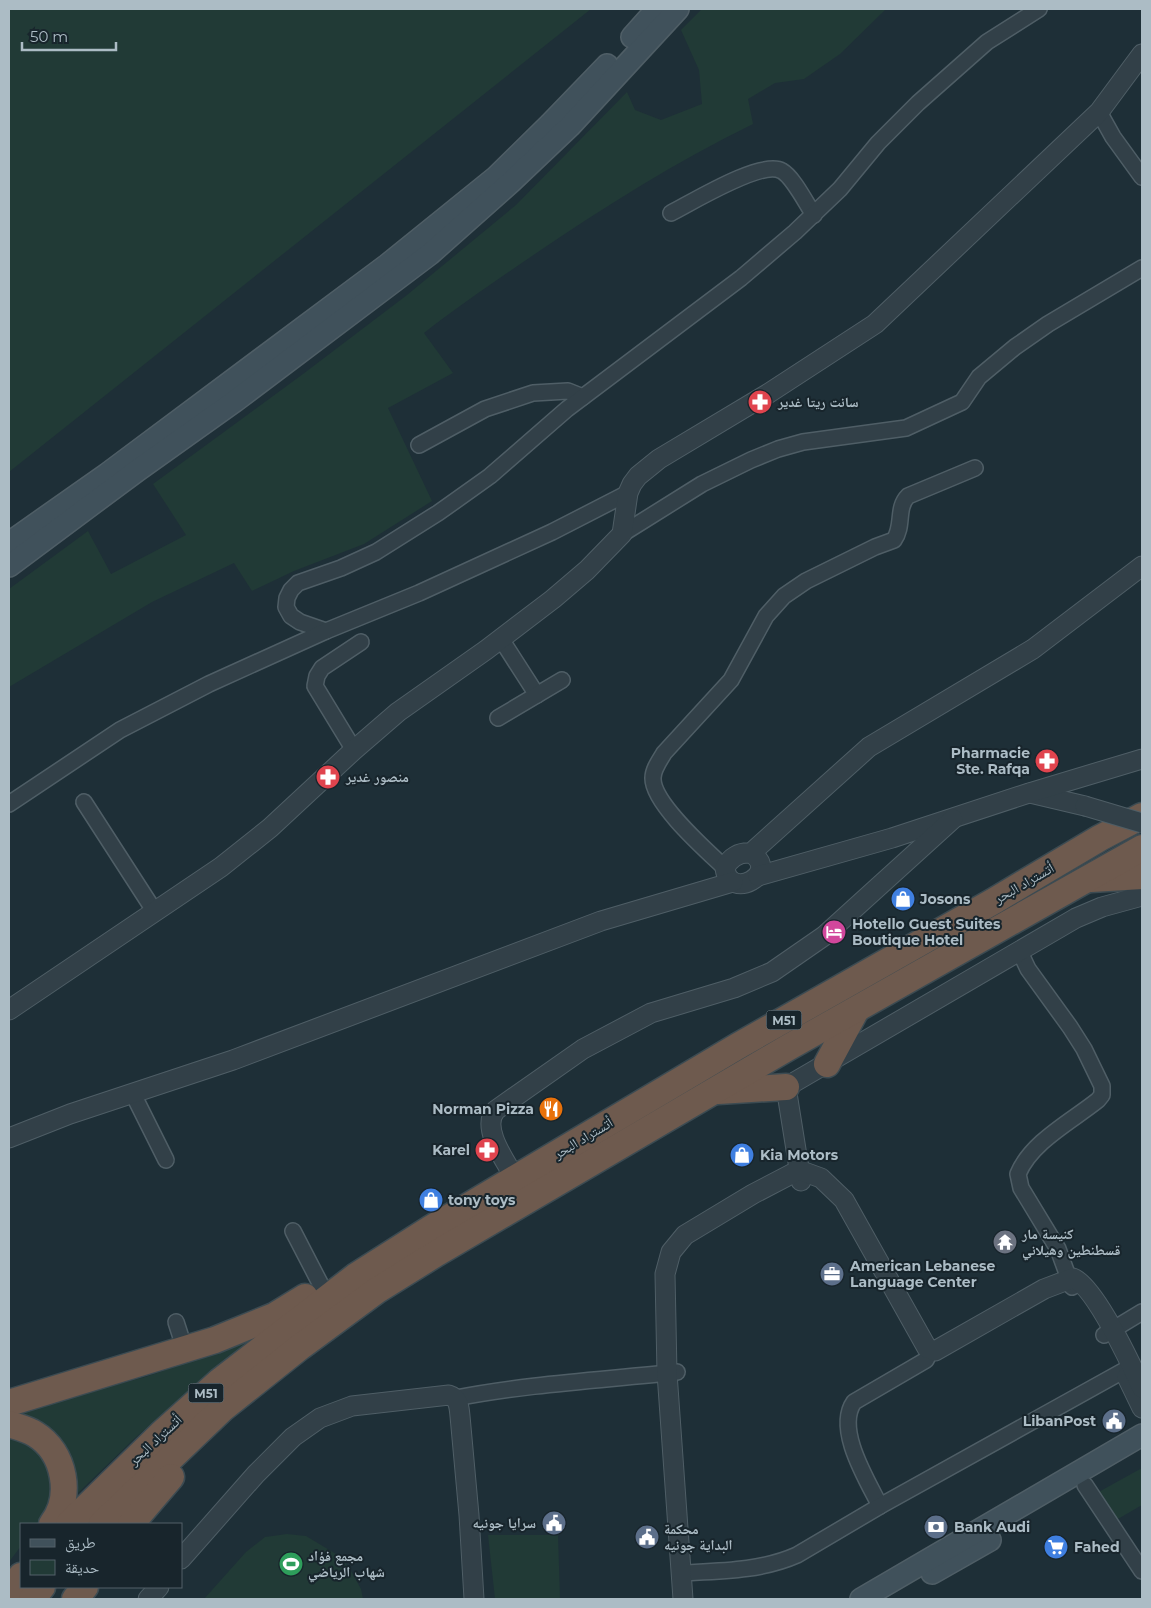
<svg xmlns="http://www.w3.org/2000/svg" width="1151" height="1608" viewBox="0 0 1151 1608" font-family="Montserrat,'Noto Naskh Arabic',sans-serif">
	<rect width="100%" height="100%" fill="#1e2f37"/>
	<!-- green -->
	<g fill="#213a36">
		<path d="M9,9H591L9,472Z"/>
		<path d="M702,9H886L840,54L804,79L775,83L748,99L753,124C669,165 590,216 513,269C483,290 453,310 424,333L453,373L388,408L432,501L364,544L294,571L252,591L234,563L152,602L9,687V589L88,531L111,574L186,535L153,484L303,374L407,295L516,205L627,92L635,110L661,120L702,104L699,70L681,30Z"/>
		<path d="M247,1342L136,1437L78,1493C78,1467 64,1427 35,1420C30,1418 25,1418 20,1418L16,1411L145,1377Z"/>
		<path d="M9,1438L26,1443L42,1455L51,1470V1505L38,1524H21V1546L9,1562Z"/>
		<path d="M1142,1468V1505L1111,1523L1095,1494Z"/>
		<path d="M287,1534L306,1536L341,1557L351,1571L361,1589L363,1599H204L246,1552L265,1537Z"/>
		<path d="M488,1535H558L560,1599H495Z"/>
	</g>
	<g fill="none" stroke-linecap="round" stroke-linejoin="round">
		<defs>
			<g id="minor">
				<path d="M1099,112L1113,137L1142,177"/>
				<path d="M671,213C691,203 762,159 782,171C793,177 806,203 814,215"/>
				<path d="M419,445L485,409L533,393L568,391L583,397"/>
				<path d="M622,534L702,484L751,460L778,449L803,442L906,428L962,402L979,377L1015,347L1048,324L1142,268"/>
				<path d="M326,631L300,622L291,616L286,607L287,598L291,590L298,583L341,568L376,552L438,513L490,476L567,409L741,278L795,232L840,189L878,143L918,103L987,42L1039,9"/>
				<path d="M501,639L537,695"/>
				<path d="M498,718L562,680"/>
				<path d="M354,750L315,686L317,676L322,668L361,642"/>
				<path d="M84,802L155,912"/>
				<path d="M9,804L120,730L209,684L326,631L419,593L552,532L628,493"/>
				<path d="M725,868C707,851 652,803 653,778C653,769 660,760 664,753L731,680L766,616L784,596L806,581L875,547L894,540C904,526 896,508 908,496L975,468"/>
				<path d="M1019,950L1028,969L1070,1027L1084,1049L1102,1086V1095L1098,1100C1072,1121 1031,1142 1018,1174L1021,1188L1058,1249L1072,1287"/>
				<path d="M133,1094L166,1160"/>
				<path d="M293,1231L322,1287"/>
				<path d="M176,1322L185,1350"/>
				<path d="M1104,1335L1142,1312"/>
				<path d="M456,1398C528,1384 603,1380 677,1372"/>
				<path d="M1085,1485L1142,1571"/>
				<path d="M880,1506C867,1480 835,1429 854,1402L926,1360L931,1350"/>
				<path d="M682,1573C721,1571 761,1571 797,1555L880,1506L1132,1366"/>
			</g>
			<g id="tertiary">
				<path d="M1030,793L1085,806"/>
				<path d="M751,853C782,873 729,902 725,868C730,857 739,852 751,853L869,747L1033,649L1142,566"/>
				<path d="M758,876L892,838L1029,793L1142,759"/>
				<path d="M9,1010L221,867L270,828L354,750L398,712L486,650L553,599L587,570L622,534L628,493L632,484L638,476L659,459L769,393L875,324L1099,112L1142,54"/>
				<path d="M9,1138L70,1114L233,1060L601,921L733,882"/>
				<path d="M515,1178C506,1162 480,1127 496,1110L583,1049L651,1013L734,988L772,972L824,936L953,819"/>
				<path d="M801,1181L786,1087L1076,918L1102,907L1142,896"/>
				<path d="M1127,1377L1142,1408"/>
				<path d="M181,1559L256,1474L293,1437L320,1418L352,1406L449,1395C459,1398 459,1407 460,1416L469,1515L474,1599"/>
				<path d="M148,1599L159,1587"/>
				<path d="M683,1599L667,1373L665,1274L671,1252L685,1235L753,1194L799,1170L821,1178L844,1200L927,1348L935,1351L1044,1289L1073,1278C1095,1286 1131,1364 1142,1388"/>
			</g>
			<g id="secondary">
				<path d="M632,37L657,9"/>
				<path d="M9,543L107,474L387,265L496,177L550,124L607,65"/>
				<path d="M9,566L138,470L235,401L430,254L511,182L570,126L678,9"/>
				<path d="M932,1573L990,1540"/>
				<path d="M861,1599L1142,1435"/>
			</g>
			<g id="motorway">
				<path d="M1091,879L1142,876"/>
				<path d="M827,1064L856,1010"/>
				<path d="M718,1091L786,1087"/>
				<path d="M9,1403L215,1340L274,1316L305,1297"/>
				<path d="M9,1424C18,1427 27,1429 35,1434C65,1452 73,1497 52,1524"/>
				<path d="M69,1524L161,1434L220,1381L356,1276L430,1229L738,1046L994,901L1100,838L1142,816"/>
				<path d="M102,1524L222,1409L300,1347L376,1291L437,1253L789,1047L1142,848"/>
				<path d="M131,1524L171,1477"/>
				<path d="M9,1591L21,1576"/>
				<path d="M32,1599L42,1587"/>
				<path d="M75,1599L85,1587"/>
			</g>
		</defs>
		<!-- minor casing -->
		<use href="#minor" stroke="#4f5e66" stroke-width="18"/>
		<!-- tertiary casing -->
		<use href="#tertiary" stroke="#4f5e66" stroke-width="21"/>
		<!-- secondary casing -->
		<use href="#secondary" stroke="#4f5e66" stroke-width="24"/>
		<!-- motorway casing -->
		<use href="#motorway" stroke="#3c4b52" stroke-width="29"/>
		<!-- minor -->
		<use href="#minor" stroke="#324048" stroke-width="15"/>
		<!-- tertiary -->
		<use href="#tertiary" stroke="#324048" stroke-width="19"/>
		<!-- secondary -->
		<use href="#secondary" stroke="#40515b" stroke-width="21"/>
		<!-- motorway -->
		<use href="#motorway" stroke="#6e5a4e" stroke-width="26"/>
		<defs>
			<path id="tertiary-bridge" d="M1085,806L1142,823"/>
		</defs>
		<!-- tertiary-bridge casing -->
		<use href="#tertiary-bridge" stroke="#4f5e66" stroke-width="21" stroke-linecap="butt"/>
		<!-- tertiary-bridge -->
		<use href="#tertiary-bridge" stroke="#324048" stroke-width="19"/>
	</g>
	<!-- icons -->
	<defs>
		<symbol id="pharmacy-disc" viewBox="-11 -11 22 22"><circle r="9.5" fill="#e0444e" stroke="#18252c"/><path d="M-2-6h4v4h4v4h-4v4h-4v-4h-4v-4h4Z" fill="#fff"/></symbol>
		<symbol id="shop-disc" viewBox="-11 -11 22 22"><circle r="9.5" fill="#3f7fe0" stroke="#18252c"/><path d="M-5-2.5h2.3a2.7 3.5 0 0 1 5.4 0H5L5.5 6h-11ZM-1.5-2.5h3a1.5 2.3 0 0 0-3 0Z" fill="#fff"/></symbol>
		<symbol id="hotel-disc" viewBox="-11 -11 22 22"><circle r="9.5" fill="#d1479c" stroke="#18252c"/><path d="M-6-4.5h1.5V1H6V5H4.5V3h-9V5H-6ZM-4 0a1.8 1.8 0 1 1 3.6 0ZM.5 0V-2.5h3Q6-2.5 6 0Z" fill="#fff"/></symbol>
		<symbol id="restaurant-disc" viewBox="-11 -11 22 22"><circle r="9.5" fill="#e8710a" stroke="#18252c"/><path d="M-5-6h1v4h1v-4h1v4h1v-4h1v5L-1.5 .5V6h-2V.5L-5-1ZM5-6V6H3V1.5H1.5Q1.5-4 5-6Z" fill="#fff"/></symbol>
		<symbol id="temple-disc" viewBox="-11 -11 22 22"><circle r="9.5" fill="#6b7280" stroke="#18252c"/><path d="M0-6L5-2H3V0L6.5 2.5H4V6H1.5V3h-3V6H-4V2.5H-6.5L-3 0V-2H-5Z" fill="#fff"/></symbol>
		<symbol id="office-disc" viewBox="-11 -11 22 22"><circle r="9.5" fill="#5c6f8a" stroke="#18252c"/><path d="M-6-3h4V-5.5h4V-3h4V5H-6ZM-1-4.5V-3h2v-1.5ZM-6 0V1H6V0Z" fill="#fff"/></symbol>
		<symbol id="civic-disc" viewBox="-11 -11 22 22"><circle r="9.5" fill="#5c6f8a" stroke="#18252c"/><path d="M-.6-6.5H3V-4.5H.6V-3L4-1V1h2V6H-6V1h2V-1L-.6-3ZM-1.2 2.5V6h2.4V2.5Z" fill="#fff"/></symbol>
		<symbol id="bank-disc" viewBox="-11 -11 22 22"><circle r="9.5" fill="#5c6f8a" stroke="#18252c"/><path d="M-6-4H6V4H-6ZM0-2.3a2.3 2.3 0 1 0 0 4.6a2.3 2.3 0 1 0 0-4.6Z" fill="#fff"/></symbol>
		<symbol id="supermarket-disc" viewBox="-11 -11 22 22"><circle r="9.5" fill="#3f7fe0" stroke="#18252c"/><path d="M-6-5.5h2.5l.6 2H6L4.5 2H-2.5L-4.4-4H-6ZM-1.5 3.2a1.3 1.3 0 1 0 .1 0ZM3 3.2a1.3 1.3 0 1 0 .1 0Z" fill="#fff"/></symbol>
		<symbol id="stadium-disc" viewBox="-11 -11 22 22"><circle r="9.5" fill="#2e9e5b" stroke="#18252c"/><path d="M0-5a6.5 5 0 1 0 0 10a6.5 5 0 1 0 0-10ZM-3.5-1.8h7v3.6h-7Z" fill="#fff"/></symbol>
	</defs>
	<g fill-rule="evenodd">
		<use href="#pharmacy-disc" x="746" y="388" width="28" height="28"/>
		<use href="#pharmacy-disc" x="1033" y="747" width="28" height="28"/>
		<use href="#pharmacy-disc" x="314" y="763" width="28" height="28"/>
		<use href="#shop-disc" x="889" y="885" width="28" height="28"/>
		<use href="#hotel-disc" x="820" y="918" width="28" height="28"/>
		<use href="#restaurant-disc" x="537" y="1095" width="28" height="28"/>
		<use href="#pharmacy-disc" x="473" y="1136" width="28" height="28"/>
		<use href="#shop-disc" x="728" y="1141" width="28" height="28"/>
		<use href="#shop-disc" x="417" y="1186" width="28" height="28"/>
		<use href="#temple-disc" x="991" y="1228" width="28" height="28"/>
		<use href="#office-disc" x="818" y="1260" width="28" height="28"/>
		<use href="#civic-disc" x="1100" y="1407" width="28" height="28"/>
		<use href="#civic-disc" x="540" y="1509" width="28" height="28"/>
		<use href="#bank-disc" x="922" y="1513" width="28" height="28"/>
		<use href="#civic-disc" x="633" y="1523" width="28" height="28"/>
		<use href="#supermarket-disc" x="1042" y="1533" width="28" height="28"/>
		<use href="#stadium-disc" x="277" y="1550" width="28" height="28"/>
	</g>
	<g text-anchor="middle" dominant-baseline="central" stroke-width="4" stroke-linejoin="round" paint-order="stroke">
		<!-- shield labels -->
		<g fill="#18252c" stroke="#808f97" stroke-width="1">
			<rect x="766.5" y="1010.5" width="35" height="19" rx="4"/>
			<rect x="188.5" y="1383.5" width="35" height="19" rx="4"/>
		</g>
		<g font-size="12" font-weight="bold" fill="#acbcc5">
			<text x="784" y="1020">M51</text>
			<text x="206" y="1393">M51</text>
		</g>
		<!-- poi labels -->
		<g font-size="14" font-weight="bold" fill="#acbcc5" stroke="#18252c" text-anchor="start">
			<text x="778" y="402">سانت ريتا غدير</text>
			<text x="1030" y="753" text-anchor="end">Pharmacie<tspan x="1030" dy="16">Ste. Rafqa</tspan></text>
			<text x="346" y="777">منصور غدير</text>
			<text x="920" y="899">Josons</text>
			<text x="852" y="924">Hotello Guest Suites<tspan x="852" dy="16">Boutique Hotel</tspan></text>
			<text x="534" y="1109" text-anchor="end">Norman Pizza</text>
			<text x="470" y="1150" text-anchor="end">Karel</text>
			<text x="760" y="1155">Kia Motors</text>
			<text x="448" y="1200">tony toys</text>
			<text x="1022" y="1234">كنيسة مار<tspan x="1022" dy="16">قسطنطين وهيلاني</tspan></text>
			<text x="850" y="1266">American Lebanese<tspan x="850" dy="16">Language Center</tspan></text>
			<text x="1096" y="1421" text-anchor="end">LibanPost</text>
			<text x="536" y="1523" text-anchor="end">سرايا جونيه</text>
			<text x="954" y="1527">Bank Audi</text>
			<text x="664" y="1529">محكمة<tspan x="664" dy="16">البداية جونيه</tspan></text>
			<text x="1074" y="1547">Fahed</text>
			<text x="308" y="1556">مجمع فؤاد<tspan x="308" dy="16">شهاب الرياضي</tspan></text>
		</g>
		<!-- street labels -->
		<g font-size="14" fill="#acbcc5" stroke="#18252c">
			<text transform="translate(1024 883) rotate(-30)">أتستراد البحر</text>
			<text transform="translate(583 1138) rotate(-31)">أتستراد البحر</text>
			<text transform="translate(155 1440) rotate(-43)">أتستراد البحر</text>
		</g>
	</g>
	<!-- border -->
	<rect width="1151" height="1608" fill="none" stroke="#acbcc5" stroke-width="20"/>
	<!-- legend -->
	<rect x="20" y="1523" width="162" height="65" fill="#18252c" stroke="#536169"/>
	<rect x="30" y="1539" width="25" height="8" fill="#40515b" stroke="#536169"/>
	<text x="65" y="1548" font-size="15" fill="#acbcc5">طريق</text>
	<rect x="30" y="1560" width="25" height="15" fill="#213a36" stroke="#536169"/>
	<text x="65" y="1573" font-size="15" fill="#acbcc5">حديقة</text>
	<!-- scale -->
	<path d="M22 42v8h94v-8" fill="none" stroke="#acbcc5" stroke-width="2.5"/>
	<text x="30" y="42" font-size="15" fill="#acbcc5" stroke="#18252c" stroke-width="4" paint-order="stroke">50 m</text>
</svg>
